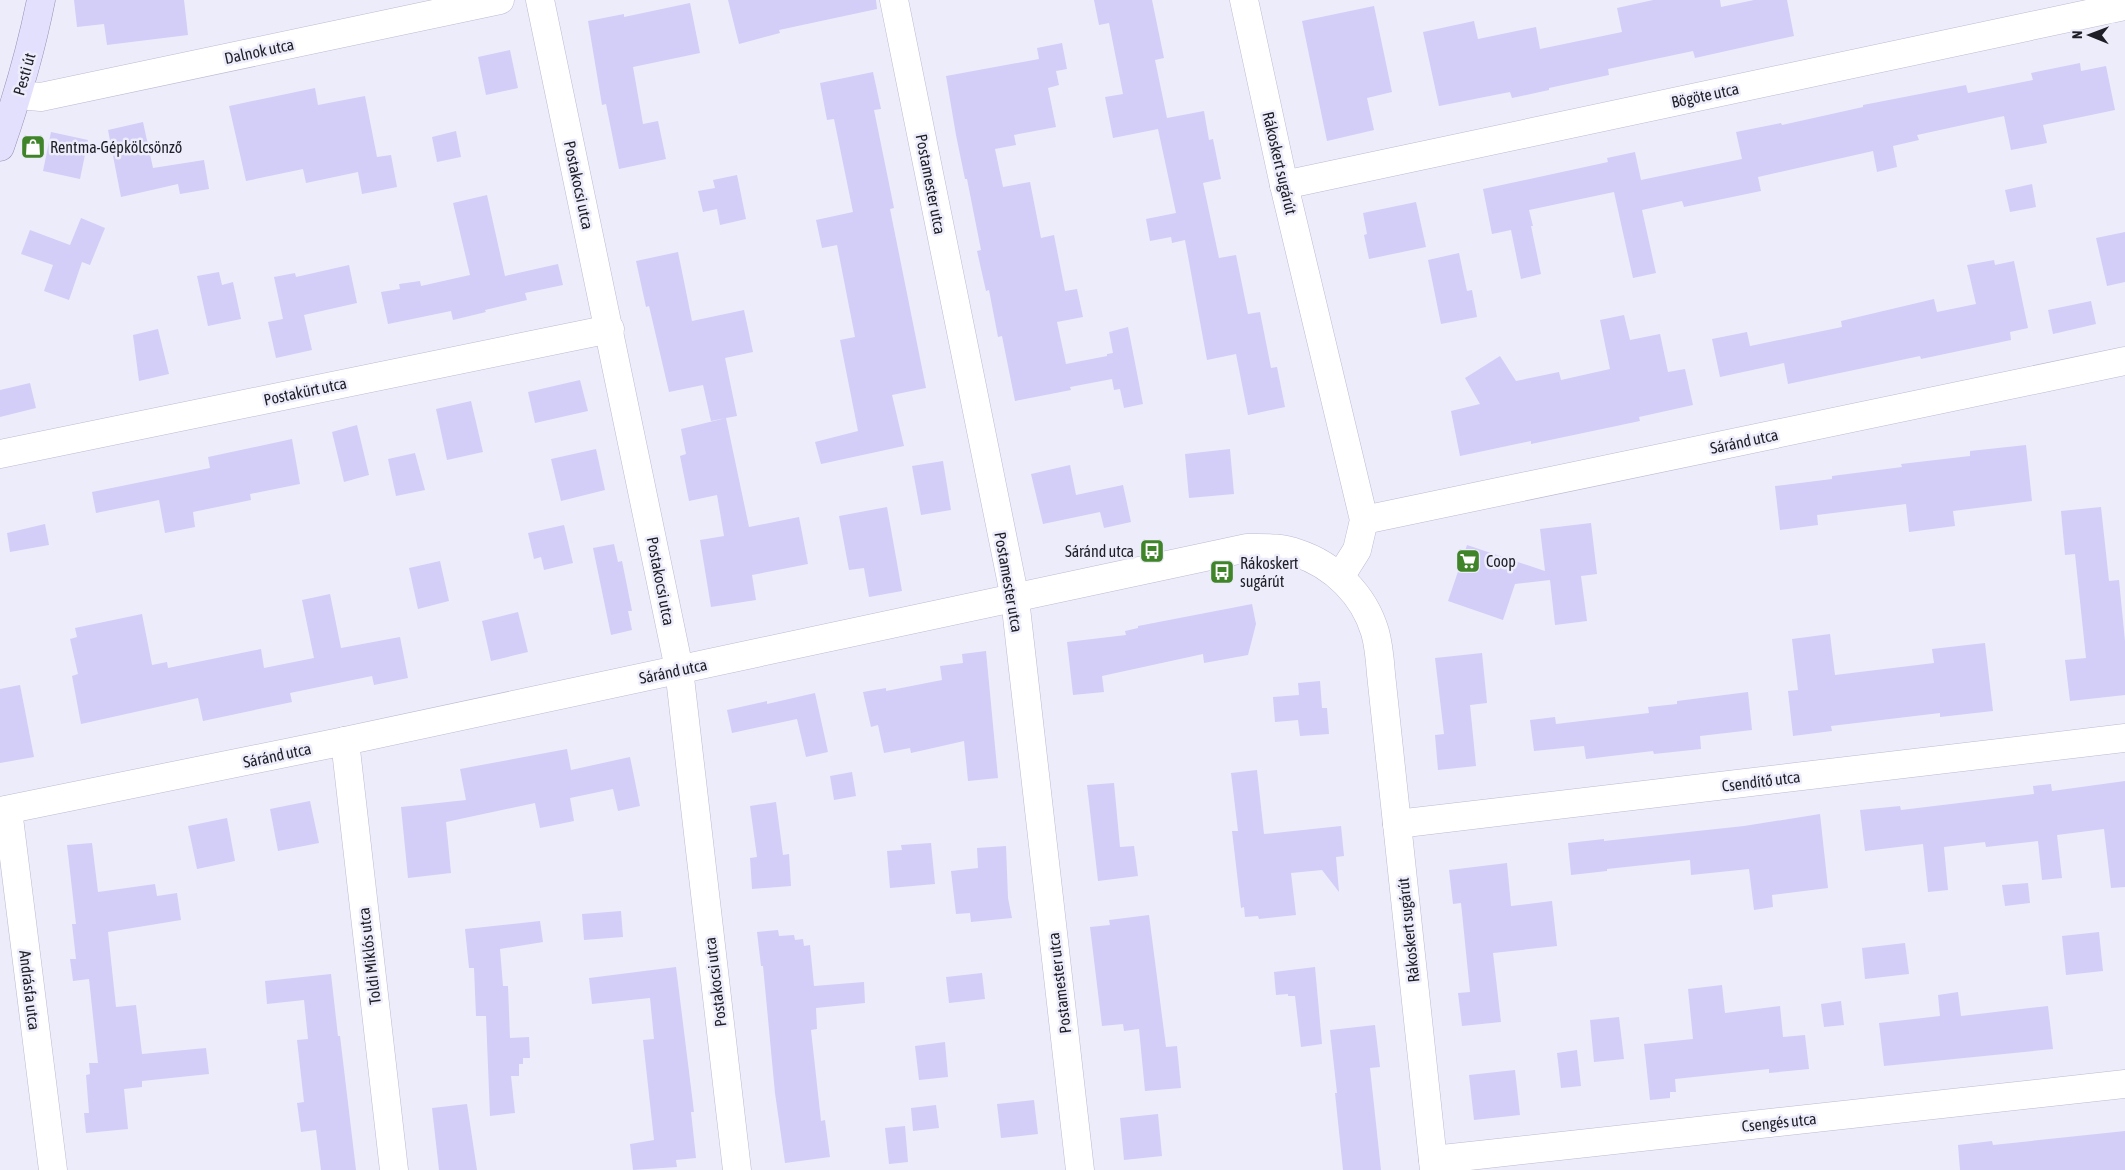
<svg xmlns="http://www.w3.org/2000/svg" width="2125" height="1170" viewBox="0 0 2125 1170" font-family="'Asap Condensed',sans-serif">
	<rect width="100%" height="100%" fill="#edecfb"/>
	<!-- building -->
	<g fill="#d2cef7">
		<path d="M74,0H184L188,35L107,45L104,24L77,27Z"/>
		<path d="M728,0H876L877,9L779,30L780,33L739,44Z"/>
		<path d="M1094,0H1152L1164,58L1155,60L1167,118L1204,111L1209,140L1213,139L1221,179L1203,183L1219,258L1236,255L1248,314L1260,312L1271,368L1277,367L1285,407L1248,415L1236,354L1207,360L1185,240L1172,243L1171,237L1150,241L1146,219L1176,213L1158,129L1113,138L1105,97L1123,94L1109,23L1099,25Z"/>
		<path d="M1653,0H1720L1721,7L1754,0H1787L1794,36L1695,58L1693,51L1608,69L1609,75L1549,88V90L1512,98L1510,92L1439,106L1423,32L1474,21L1478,39L1536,27L1540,49L1622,32L1617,8Z"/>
		<path d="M690,3L700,53L633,67L643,124L658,121L666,159L619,169L606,104L602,105L588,21L624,14V17Z"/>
		<path d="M1374,6L1392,92L1367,98L1374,130L1327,141L1302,21Z"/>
		<path d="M1062,43L1067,69L1056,71L1059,85L1048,88L1056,127L1014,135L1016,145L995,149L1003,187L1030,182L1041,238L1054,235L1065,291L1077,289L1083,317L1057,322L1066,364L1107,356V354L1113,353L1109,332L1128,327L1143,404L1124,408L1120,389L1114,390L1112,379L1070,387L1071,390L1015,401L1002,336L998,337L989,290L986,291L977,251L981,250L967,179H965L956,135L946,76L1039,59L1037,48Z"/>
		<path d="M510,50L518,88L486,95L478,57Z"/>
		<path d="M2080,63L2081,71L2106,66L2115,110L2043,125L2047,143L2011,150L2004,116L1917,135L1919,140L1893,146L1897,167L1877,172L1873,151L1758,177L1761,191L1684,207L1682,201L1642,210L1656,273L1633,278L1614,192L1529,210L1533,226H1531L1541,274L1521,279L1511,230L1492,234L1483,189L1608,162L1607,158L1635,152L1641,180L1742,159L1736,132L1781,123L1782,125L1863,107V105L1966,85L1968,93L2033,80L2031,73Z"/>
		<path d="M873,72L881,109L874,110L894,208L890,209L926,388L892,395L904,446L821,464L815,442L858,431L840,340L855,337L837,245L822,248L816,220L853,212L834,119L827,120L820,83Z"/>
		<path d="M315,88L318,105L365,96L377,157L391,155L397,187L362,194L358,172L306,183L303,169L246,181L229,106Z"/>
		<path d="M143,122L153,168L204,160L209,189L180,194L178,184L121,197L108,130Z"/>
		<path d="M456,131L461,157L437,162L432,137Z"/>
		<path d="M51,132L88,140L80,179L43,171Z"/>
		<path d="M737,175L746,219L720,225L717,209L703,212L698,191L715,188L713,180Z"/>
		<path d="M2032,184L2036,207L2010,212L2005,190Z"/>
		<path d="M487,195L505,276L558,264L563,285L525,293L527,300L485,310L486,312L453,320L451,311L388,324L381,292L400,289L399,284L420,281L421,286L470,275L453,203Z"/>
		<path d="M1416,202L1426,247L1369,259L1364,235L1367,234L1363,213Z"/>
		<path d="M81,218L105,228L90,265L82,262L69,300L44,291L53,265L21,254L30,230L70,245Z"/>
		<path d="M2125,232V282L2107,286L2096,238Z"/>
		<path d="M678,252L692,321L744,310L753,352L725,358L737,416L726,418L749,527L799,517L808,564L752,575L756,600L711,607L700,540L724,536L717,495L689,501L680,456L686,454L681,429L726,418L711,421L703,385L669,392L649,306L646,307L636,261Z"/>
		<path d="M1459,253L1467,291L1472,290L1477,317L1441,324L1428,260Z"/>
		<path d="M1994,260L1995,265L2014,261L2028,328L2010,332L2011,340L1921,359L1920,356L1788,384L1784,363L1720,377L1712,339L1747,332L1750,346L1842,327L1841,321L1934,299L1937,312L1976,304L1967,265Z"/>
		<path d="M349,265L357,303L304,315L312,350L276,358L268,322L283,319L274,277L295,273L296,277Z"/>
		<path d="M219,272L222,285L233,282L241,319L208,326L197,276Z"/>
		<path d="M2091,301L2096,324L2053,334L2048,310Z"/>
		<path d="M1624,315L1630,340L1660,334L1668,372L1685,369L1693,405L1639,417L1640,421L1531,444V441L1460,456L1451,411L1480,404L1465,378L1500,356L1516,381L1559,372L1561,380L1610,369L1600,320Z"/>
		<path d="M158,329L169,374L139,381L133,335Z"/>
		<path d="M580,380L588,411L535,423L528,392Z"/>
		<path d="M30,383L36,408L0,417V390Z"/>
		<path d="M471,401L483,452L447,460L436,409Z"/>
		<path d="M357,425L369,475L344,482L332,432Z"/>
		<path d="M292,439L300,484L250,494L251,500L193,512L195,527L165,533L159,500L96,513L92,492L210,468L208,457Z"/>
		<path d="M2026,445L2032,501L1953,511L1955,526L1909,532L1906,504L1817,515L1818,525L1780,530L1775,486L1832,479V476L1902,467L1901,464L1970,456V451Z"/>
		<path d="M596,449L605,490L561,501L551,459Z"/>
		<path d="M1230,449L1234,494L1189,498L1185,454Z"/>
		<path d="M415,453L425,490L396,496L388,459Z"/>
		<path d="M943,461L951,510L921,515L912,466Z"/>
		<path d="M1070,465L1076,495L1123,485L1131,522L1104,528L1100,512L1043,524L1031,474Z"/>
		<path d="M887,507L902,591L869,597L864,568L849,570L839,516Z"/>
		<path d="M2101,507L2109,581L2119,580L2125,641V695L2070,701L2065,660L2086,658L2075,554L2065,555L2061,511Z"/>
		<path d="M1591,523L1597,574L1581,576L1587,621L1555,625L1550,580L1515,584L1503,620L1448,601L1467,545L1545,571L1540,529Z"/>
		<path d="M45,524L49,545L10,552L7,533Z"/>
		<path d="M564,525L573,563L544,570L541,557L534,559L528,533Z"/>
		<path d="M614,544L618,562L622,561L632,611H628L632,630L611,635L593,548Z"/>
		<path d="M440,561L449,601L418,609L409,568Z"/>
		<path d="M330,594L341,648L400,637L408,678L374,685L372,676L290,693L292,702L203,721L198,698L81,724L72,676L78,674L70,639L77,637L75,628L142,614L152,665L167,662L168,668L261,649L264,668L314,658L302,600Z"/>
		<path d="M1252,604L1256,624L1248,655L1204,663L1203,654L1102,676L1104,692L1073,695L1067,642L1126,635L1125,631L1138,628V626Z"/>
		<path d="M518,612L528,652L491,661L482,621Z"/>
		<path d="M1830,634L1835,675L1934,663L1932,649L1985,643L1993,711L1940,717V713L1831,726L1832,731L1793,736L1788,691L1798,690L1792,639Z"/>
		<path d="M986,651L998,778L968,781L964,741L911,753L910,748L884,753L878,725L871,727L863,692L886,688V691L942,680L940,666L963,663L962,654Z"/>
		<path d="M1482,653L1487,703L1470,705L1476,766L1438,770L1435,735L1444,734L1435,658Z"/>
		<path d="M1320,681L1322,708H1327L1329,734L1300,736L1298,720L1275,722L1273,697L1299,695L1298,683Z"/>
		<path d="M20,685L34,757L0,763V689Z"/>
		<path d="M1748,692L1752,730L1700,736L1701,749L1654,754L1653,751L1586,759L1584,746L1534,751L1530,720L1555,717L1556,724L1649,713L1648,707L1677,704V701Z"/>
		<path d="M815,693L828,752L806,757L797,719L732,733L727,710L767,701V704Z"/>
		<path d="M567,749L571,770L630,757L640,806L618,811L613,789L570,798L574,821L540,828L535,803L446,822L451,873L408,878L401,807L466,800L460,769Z"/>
		<path d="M1257,770L1264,834L1341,826L1344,856L1336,857L1339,892L1322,870L1291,873L1296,915L1259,919L1258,916L1245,917L1244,907L1241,908L1232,831H1238L1231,773Z"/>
		<path d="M852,772L856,796L834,800L830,776Z"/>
		<path d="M2125,781V887L2111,888L2104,829L2057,835L2062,878L2042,880L2038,841L1986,847L1985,842L1944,847L1948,890L1928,892L1923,844L1865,851L1860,810L1900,806L1901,810L2034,794L2033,786L2051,784L2052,791Z"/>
		<path d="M1114,783L1120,847L1134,846L1138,876L1098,881L1087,785Z"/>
		<path d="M310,801L319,843L278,851L270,809Z"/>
		<path d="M776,802L783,855L789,854L791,886L752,889L750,858L757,857L750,806Z"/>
		<path d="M1820,814L1828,888L1772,895L1773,907L1754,910L1749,869L1691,875L1690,860L1607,869V871L1571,875L1568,843L1604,839V841L1744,826Z"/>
		<path d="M227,818L235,861L197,869L188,826Z"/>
		<path d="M92,843L98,892L155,884L157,896L177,893L181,920L108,932L116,1007L136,1005L142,1054L206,1048L209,1074L142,1081V1087L124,1089L128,1129L86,1133L84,1113H89L86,1075L90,1074L89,1063H98L89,979L73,981L70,959H76L72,924H76L67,845Z"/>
		<path d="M931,843L935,884L890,888L887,851L902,850L901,845Z"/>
		<path d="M1006,846L1008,898L1012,918L971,922L970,913L956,914L951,871L978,868L977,848Z"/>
		<path d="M1507,863L1511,906L1552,901L1557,946L1493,953L1501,1022L1462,1026L1458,993L1470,992L1461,903L1453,904L1449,870Z"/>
		<path d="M2028,883L2030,903L2005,906L2002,885Z"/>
		<path d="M621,911L623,937L584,940L582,914Z"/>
		<path d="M1149,915L1166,1047L1177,1046L1181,1088L1145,1091L1139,1029L1124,1031L1123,1024L1102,1026L1090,927L1110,925L1109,920Z"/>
		<path d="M540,921L543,942L500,949L503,986H508L510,1038L529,1037L530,1058H523V1064H519V1076H511L515,1113L490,1116L486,1016H476L474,968H469L465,929Z"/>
		<path d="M778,930L779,936L794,935L795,940L803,939L804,946L810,945L814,986L864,982L865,1003L816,1008L817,1029L811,1030L821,1121L825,1120L830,1157L785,1163L775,1093L763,966H761L757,932Z"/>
		<path d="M2099,932L2103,971L2066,975L2062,936Z"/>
		<path d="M1905,943L1909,974L1865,979L1862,948Z"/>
		<path d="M676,967L694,1112H691L696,1158L676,1160L677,1167L633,1170L630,1144L654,1140L643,1040L654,1039L650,998L592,1004L589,978Z"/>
		<path d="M1315,967L1322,1044L1301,1047L1295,996H1288V994L1276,995L1274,972Z"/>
		<path d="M982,973L985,999L949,1003L946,977Z"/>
		<path d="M331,974L338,1036H340L356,1170H321L316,1130L301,1132L297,1103L304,1102L297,1040L308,1039L304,1000L267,1004L265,981Z"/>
		<path d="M1722,985L1725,1013L1780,1006L1783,1037L1805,1035L1809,1069L1769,1073V1069L1675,1079L1676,1092H1670V1098L1650,1100L1644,1044L1693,1039L1688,989Z"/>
		<path d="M1958,992L1961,1016L2048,1006L2053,1049L1884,1066L1879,1023L1940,1016L1938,995Z"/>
		<path d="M1841,1001L1844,1025L1824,1027L1821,1004Z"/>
		<path d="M1619,1017L1624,1059L1594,1062L1590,1020Z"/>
		<path d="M1375,1025L1380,1067L1370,1068L1381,1170H1343L1335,1093H1337L1330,1030Z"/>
		<path d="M945,1042L948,1077L919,1080L915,1046Z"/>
		<path d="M1577,1050L1581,1086L1561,1088L1557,1053Z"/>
		<path d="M1515,1070L1520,1115L1474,1120L1469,1075Z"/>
		<path d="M1034,1100L1038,1134L1001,1138L997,1104Z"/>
		<path d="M467,1104L477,1170H439L432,1108Z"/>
		<path d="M936,1105L939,1128L913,1131L911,1108Z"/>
		<path d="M1158,1114L1162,1156L1124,1160L1120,1118Z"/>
		<path d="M905,1126L908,1162L889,1164L885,1128Z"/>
		<path d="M2125,1131V1170H1960L1958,1145L1992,1141L1993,1145Z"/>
	</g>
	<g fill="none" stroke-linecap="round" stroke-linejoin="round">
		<defs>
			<g id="minor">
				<path d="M540,0L679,669L737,1170"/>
				<path d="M894,0L1015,599L1080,1170"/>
				<path d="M1244,0L1284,185L1364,520L1357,550L1340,577"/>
				<path d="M18,95L41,97L500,0"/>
				<path d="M1284,185L2125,6"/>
				<path d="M0,454L610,329"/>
				<path d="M1364,520L2125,361"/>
				<path d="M345,741L394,1170"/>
				<path d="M8,810L53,1170"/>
				<path d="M0,811L345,741L1247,548C1264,548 1281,547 1297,553C1334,565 1364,595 1375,632C1379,646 1380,661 1381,674L1434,1170"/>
				<path d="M1397,824L2125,738"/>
				<path d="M1433,1160L2125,1084"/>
			</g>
			<path id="major" d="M0,147C17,98 31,50 41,0"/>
		</defs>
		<!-- minor casing -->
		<use href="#minor" stroke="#bcbad2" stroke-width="29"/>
		<!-- major casing -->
		<use href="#major" stroke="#928fb2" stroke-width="29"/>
		<!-- minor -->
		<use href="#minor" stroke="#fff" stroke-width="28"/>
		<!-- major -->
		<use href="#major" stroke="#e3e0fe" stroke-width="28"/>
	</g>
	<!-- icons -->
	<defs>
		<symbol id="shop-square" viewBox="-11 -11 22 22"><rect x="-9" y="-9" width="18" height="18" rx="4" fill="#3f8429" stroke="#edecfb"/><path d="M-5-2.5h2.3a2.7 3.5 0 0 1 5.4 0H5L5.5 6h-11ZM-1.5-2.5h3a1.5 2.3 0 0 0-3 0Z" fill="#fff"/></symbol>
		<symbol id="bus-square" viewBox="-11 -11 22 22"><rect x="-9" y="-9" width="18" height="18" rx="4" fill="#3f8429" stroke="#edecfb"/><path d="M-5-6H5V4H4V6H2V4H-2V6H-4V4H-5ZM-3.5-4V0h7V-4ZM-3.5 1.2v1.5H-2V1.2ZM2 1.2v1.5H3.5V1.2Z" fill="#fff"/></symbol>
		<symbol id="supermarket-square" viewBox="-11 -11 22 22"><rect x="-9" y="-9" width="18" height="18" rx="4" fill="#3f8429" stroke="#edecfb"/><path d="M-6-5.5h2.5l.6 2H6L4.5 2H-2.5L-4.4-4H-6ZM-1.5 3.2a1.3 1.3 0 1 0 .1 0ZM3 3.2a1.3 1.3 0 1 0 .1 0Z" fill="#fff"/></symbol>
	</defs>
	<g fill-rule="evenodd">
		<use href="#shop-square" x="19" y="133" width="28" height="28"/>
		<use href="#bus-square" x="1138" y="537" width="28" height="28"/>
		<use href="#supermarket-square" x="1454" y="547" width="28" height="28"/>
		<use href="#bus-square" x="1208" y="558" width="28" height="28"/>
	</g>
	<g text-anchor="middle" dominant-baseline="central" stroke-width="5" stroke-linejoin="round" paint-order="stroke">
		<!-- street labels -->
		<g font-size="16" fill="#1e1e26" stroke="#edecfb">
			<text transform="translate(259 51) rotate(-12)">Dalnok utca</text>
			<text transform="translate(24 74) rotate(-74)">Pesti út</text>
			<text transform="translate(1705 95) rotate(-12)">Bögöte utca</text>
			<text transform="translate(1280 163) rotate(77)">Rákoskert sugárút</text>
			<text transform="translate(931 184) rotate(79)">Postamester utca</text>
			<text transform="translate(579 185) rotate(78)">Postakocsi utca</text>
			<text transform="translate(305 391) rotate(-12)">Postakürt utca</text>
			<text transform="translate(1744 441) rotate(-12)">Sáránd utca</text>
			<text transform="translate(661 581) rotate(79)">Postakocsi utca</text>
			<text transform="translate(1009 582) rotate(80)">Postamester utca</text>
			<text transform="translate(673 671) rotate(-12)">Sáránd utca</text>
			<text transform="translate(277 755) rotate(-12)">Sáránd utca</text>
			<text transform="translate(1761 781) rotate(-7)">Csendítő utca</text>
			<text transform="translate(1408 930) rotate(-96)">Rákoskert sugárút</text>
			<text transform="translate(369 956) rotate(-97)">Toldi Miklós utca</text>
			<text transform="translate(715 982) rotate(-97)">Postakocsi utca</text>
			<text transform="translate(1059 983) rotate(-97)">Postamester utca</text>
			<text transform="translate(30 990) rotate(83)">Andrásfa utca</text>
			<text transform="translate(1779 1122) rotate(-6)">Csengés utca</text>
		</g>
		<!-- poi labels -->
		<g font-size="16" fill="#1e1e26" stroke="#edecfb" text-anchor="start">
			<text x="50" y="147">Rentma-Gépkölcsönző</text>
			<text x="1134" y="551" text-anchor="end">Sáránd utca</text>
			<text x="1486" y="561">Coop</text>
			<text x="1240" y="563">Rákoskert<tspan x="1240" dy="18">sugárút</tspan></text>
		</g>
	</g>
	<!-- north arrow -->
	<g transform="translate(2090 35) rotate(271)" stroke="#edecfb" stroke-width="4" paint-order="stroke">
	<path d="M0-4L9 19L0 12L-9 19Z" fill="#1e1e26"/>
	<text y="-8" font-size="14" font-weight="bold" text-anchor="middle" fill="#1e1e26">N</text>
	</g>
</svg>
